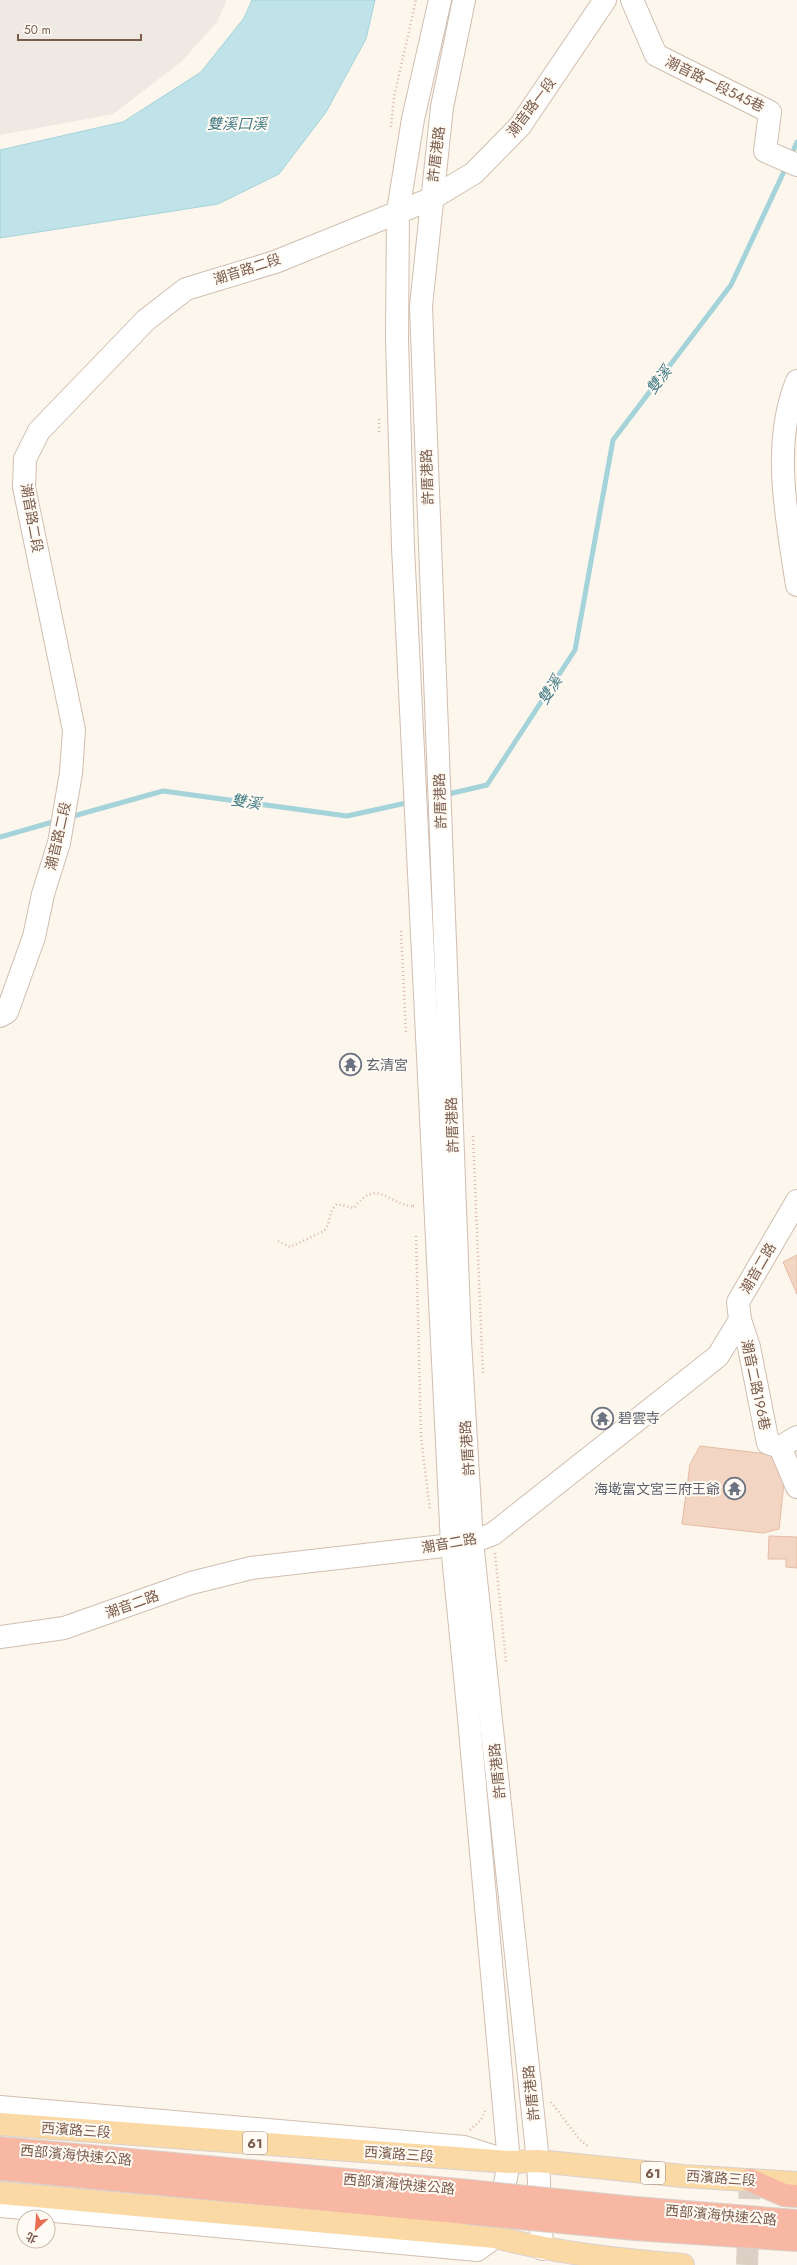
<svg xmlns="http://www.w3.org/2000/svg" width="797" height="2265" viewBox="0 0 797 2265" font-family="Jost,'Noto Sans TC',sans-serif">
	<rect width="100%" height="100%" fill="#fdf6ec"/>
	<!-- industrial -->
	<path fill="#efe9e4" d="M0,0H227L217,22L181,62L113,114L0,135Z"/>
	<!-- water -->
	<path fill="#bfe3e8" stroke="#a5d3da" d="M252,0H375L366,39L326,112L279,174L218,204L0,238V150L123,122L201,72L244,18Z"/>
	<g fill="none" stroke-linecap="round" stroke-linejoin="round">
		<!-- stream -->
		<g stroke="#a5d3da" stroke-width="5">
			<path d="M791,156L797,142"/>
			<path d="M444,795L487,785L575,650L613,440L731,285L787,165"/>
			<path d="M70,817L163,791L347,816L411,802"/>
			<path d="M0,837L56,821"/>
		</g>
	</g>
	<!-- building -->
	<g fill="#f3d5c3" stroke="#e6bba3">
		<path d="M797,1255V1294L783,1262Z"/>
		<path d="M700,1446L776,1455L784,1483L779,1529L763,1533L682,1524L690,1464Z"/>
		<path d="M769,1536L797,1537V1568L786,1567V1559H768Z"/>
	</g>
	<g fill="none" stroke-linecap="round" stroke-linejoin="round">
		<!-- minor-tunnel -->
		<path stroke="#dcd0c4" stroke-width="22" stroke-dasharray="22 11" stroke-linecap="butt" d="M747,2265L750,2180"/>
		<defs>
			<g id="minor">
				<path d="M464,0L442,107L421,306L460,1340L472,1542L538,2161L542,2249"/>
				<path d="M632,0L656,55L770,112L765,151L797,165"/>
				<path d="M797,381C771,445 787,519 797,585"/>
				<path d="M0,1016L7,1012L34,937L43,894L59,843L71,773L74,730L24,487L25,459L39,431L146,320L186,289L275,262L431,199L474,173L520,126L605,0"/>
				<path d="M740,1320L749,1347L768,1443L780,1447L797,1487"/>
				<path d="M780,1447L797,1437"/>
				<path d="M0,1637L64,1628L191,1583L251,1568L452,1545L472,1542L493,1534L718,1356L740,1320L738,1302L797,1201"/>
				<path d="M0,2107L464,2147L495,2157"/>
				<path d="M0,2206L477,2250L495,2237L509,2162L467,1697L452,1545L403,547L397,340L398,211L413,119L440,0"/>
			</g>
			<g id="major">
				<path d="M0,2124L509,2162L538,2161L683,2176L797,2183"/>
				<path d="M0,2193L495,2237C557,2253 620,2260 683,2265"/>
			</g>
			<g id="highway">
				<path d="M0,2148L469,2191"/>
				<path d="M0,2169L467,2213"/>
				<path d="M750,2180L784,2195L797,2196"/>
				<path d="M635,2208L797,2221"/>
				<path d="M635,2229L797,2240"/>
			</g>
		</defs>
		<!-- minor casing -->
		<use href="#minor" stroke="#d1beb0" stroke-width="24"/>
		<!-- major casing -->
		<use href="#major" stroke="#dad1cd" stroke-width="24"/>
		<!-- highway casing -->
		<use href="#highway" stroke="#dad1cd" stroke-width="24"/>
		<!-- path -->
		<g stroke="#d9b8a5" stroke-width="2.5" stroke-dasharray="1 3" stroke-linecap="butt">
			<path d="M391,127L394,97L416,0"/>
			<path d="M379,419V432"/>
			<path d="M401,931L406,1034"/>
			<path d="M473,1136L483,1375"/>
			<path d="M416,1236L421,1436L430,1511"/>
			<path d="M278,1241L290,1247L324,1231C331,1223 328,1212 337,1204L354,1208C378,1177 386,1204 413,1206"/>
			<path d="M495,1553L506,1662"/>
			<path d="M551,2102L580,2140L589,2147"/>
			<path d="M470,2130L481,2120L485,2111"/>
		</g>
		<!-- minor -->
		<use href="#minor" stroke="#fff" stroke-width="22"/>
		<!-- major -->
		<use href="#major" stroke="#fbd9a5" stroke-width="22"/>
		<!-- highway -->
		<use href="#highway" stroke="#f7b7a3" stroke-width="22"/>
		<defs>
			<g id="highway-bridge">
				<path d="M469,2191L635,2208"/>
				<path d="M467,2213L635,2229"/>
			</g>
		</defs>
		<!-- highway-bridge casing -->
		<use href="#highway-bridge" stroke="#dad1cd" stroke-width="24" stroke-linecap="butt"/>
		<!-- path-bridge -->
		<path stroke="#d9b8a5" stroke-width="2.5" stroke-dasharray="1 3" stroke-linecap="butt" d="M413,1206H417"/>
		<!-- highway-bridge -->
		<use href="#highway-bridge" stroke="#f7b7a3" stroke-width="22"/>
	</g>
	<!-- icons -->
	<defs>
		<symbol id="temple-ring" viewBox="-11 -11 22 22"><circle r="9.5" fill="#fffaf3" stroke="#6b7280" stroke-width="1.5"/><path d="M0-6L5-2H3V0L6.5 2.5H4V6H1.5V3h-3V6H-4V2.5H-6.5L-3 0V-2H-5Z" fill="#6b7280"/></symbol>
	</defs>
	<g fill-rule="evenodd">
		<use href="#temple-ring" x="338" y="1052" width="25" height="25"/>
		<use href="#temple-ring" x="590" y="1406" width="25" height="25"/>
		<use href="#temple-ring" x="722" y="1476" width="25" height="25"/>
	</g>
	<g text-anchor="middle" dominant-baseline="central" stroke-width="4" stroke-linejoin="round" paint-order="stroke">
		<!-- shield labels -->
		<g fill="#fffaf3" stroke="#a28b7f" stroke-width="1">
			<rect x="243" y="2132" width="24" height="22" rx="3"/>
			<rect x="641" y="2162" width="24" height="22" rx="3"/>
		</g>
		<g font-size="13" font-weight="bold" fill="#7a5c4d">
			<text x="255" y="2143">61</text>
			<text x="653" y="2173">61</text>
		</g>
		<!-- street labels -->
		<g font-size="14" fill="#7a5c4d" stroke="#fffaf3">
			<text transform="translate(715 84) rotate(26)">潮音路一段545巷</text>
			<text transform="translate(531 107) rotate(-53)">潮音路一段</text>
			<text transform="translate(436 154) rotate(-83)">許厝港路</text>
			<text transform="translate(247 269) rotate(-18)">潮音路二段</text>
			<text transform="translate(427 477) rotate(-92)">許厝港路</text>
			<text transform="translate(32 518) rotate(80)">潮音路二段</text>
			<text transform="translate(440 801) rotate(-92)">許厝港路</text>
			<text transform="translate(58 836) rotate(-77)">潮音路二段</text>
			<text transform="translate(452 1125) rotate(-92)">許厝港路</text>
			<text transform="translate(758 1268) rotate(-60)">潮音二路</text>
			<text transform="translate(756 1385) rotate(78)">潮音二路196巷</text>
			<text transform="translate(467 1448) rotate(-94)">許厝港路</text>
			<text transform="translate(449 1543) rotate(-10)">潮音二路</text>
			<text transform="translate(132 1604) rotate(-20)">潮音二路</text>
			<text transform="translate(497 1771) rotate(-96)">許厝港路</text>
			<text transform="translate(531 2093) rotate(-96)">許厝港路</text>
			<text transform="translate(76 2130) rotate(4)">西濱路三段</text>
			<text transform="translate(399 2154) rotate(4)">西濱路三段</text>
			<text transform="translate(76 2155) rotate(5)">西部濱海快速公路</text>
			<text transform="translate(721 2178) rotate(4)">西濱路三段</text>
			<text transform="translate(399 2184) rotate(5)">西部濱海快速公路</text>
			<text transform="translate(721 2215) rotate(5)">西部濱海快速公路</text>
		</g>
		<!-- worship labels -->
		<g font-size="14" fill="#5b616d" stroke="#fffaf3" text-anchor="start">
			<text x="366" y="1065">玄清宮</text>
			<text x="618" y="1418">碧雲寺</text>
			<text x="720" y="1489" text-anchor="end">海墘富文宮三府王爺</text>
		</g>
		<!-- water labels -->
		<g font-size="15" font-style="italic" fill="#437c86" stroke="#fffaf3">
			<text x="237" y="124">雙溪口溪</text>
			<text transform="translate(659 380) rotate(-52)">雙溪</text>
			<text transform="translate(550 690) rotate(-57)">雙溪</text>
			<text transform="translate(246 802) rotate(8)">雙溪</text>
		</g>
	</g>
	<!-- north arrow -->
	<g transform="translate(36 2229) rotate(206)"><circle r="19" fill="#fffaf3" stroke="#cabbb1"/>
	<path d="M0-3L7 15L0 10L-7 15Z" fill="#e76f51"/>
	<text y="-6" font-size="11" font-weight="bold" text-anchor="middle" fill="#7a5c4d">北</text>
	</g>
	<!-- scale -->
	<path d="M18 34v6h123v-6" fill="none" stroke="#7a5c4d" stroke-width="2"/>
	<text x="24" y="34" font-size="12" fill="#7a5c4d" stroke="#fffaf3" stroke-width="3" paint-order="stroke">50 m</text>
</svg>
